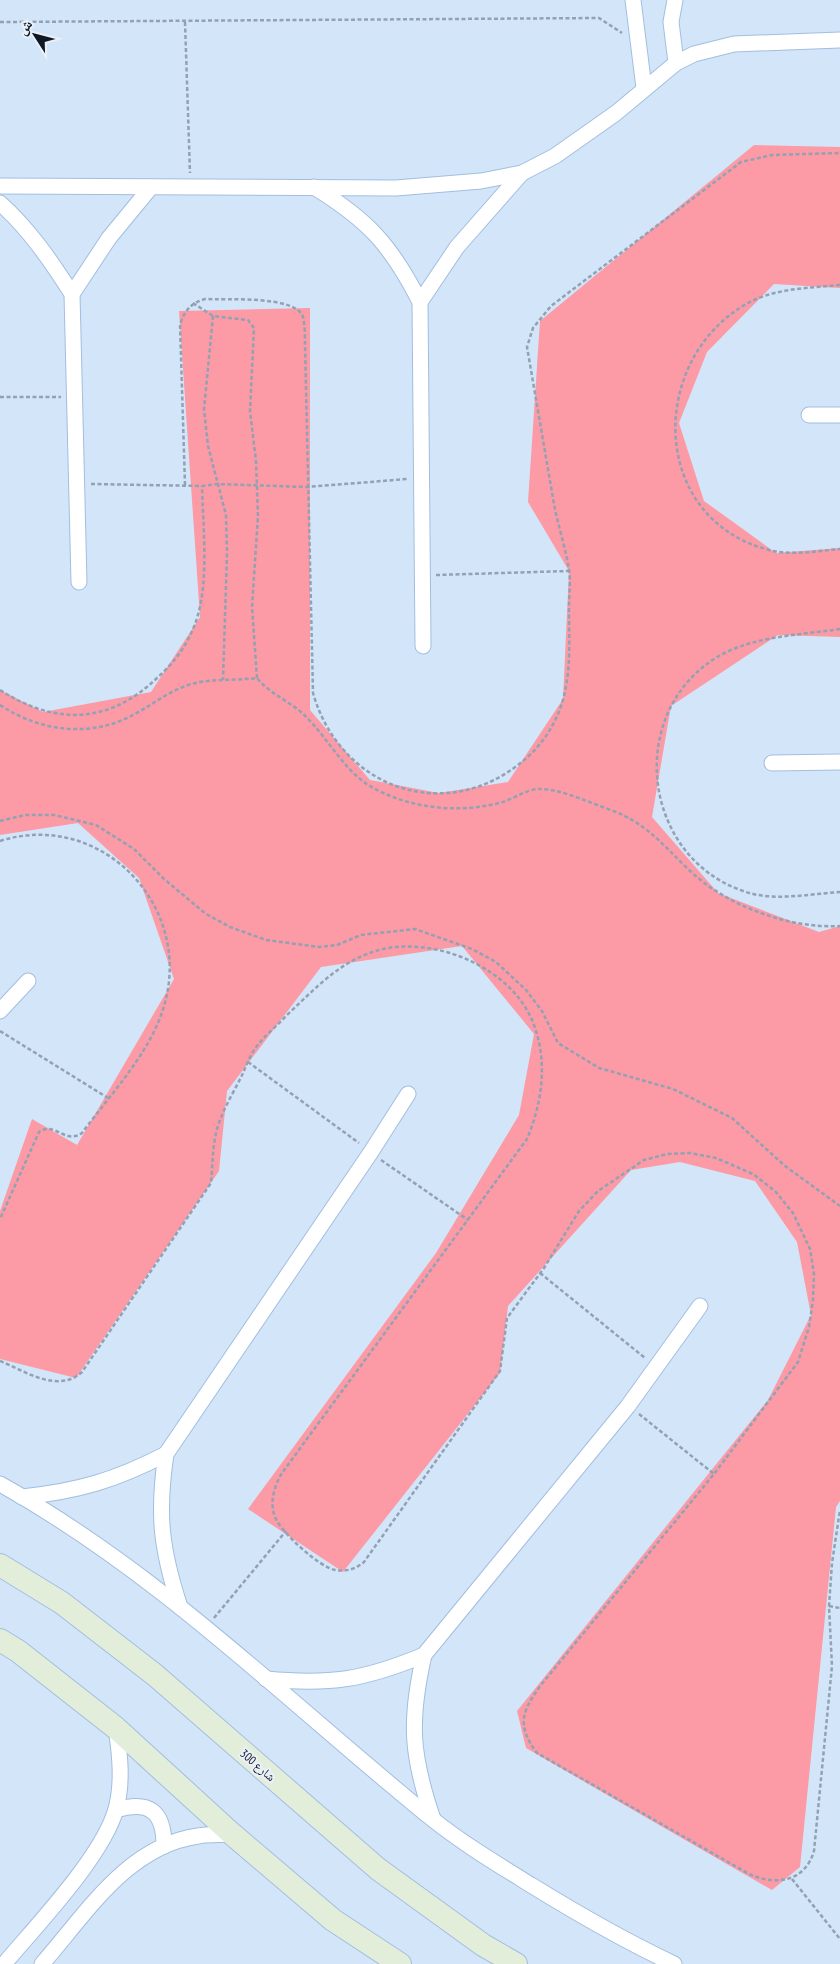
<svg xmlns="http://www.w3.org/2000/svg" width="840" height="1964" viewBox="0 0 840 1964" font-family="'PT Sans Narrow','Noto Naskh Arabic',sans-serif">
	<rect width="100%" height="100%" fill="#d3e5f9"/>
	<!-- green -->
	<path fill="#fc9aa5" d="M754,145L840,147V288L774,284L707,352L679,423L704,501L776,553L840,548V637L778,635L671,706L652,817L718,893L819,932L840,926V1501L836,1507L800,1867L772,1890L526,1748L517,1711L768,1400L811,1315L797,1242L755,1181L680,1162L631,1170L508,1306L500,1373L343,1572L248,1509L436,1253L519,1115L534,1034L462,946L321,967L227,1091L219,1171L76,1378L0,1359V1211L32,1119L77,1145L174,979L139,878L78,823L0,835V690L43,712L151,692L200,617L179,311L310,308V710L370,780L439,793L508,782L563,699L569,571L528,502L540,321Z"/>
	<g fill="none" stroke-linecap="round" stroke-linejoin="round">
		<defs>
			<g id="street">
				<path d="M633,0L644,88"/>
				<path d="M675,0L671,22L676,63"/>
				<path d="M0,186L396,188L481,181L522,173L555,156L616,113L676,63L694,54L734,44L840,40"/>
				<path d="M314,187C368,220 391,245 420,302L423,646"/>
				<path d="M0,203C29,229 51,261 72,294L79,582"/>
				<path d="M72,294L109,238L151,187"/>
				<path d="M420,302L457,247L522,173"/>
				<path d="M809,415H840"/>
				<path d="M772,763L840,762"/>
				<path d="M0,1011L28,981"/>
				<path d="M0,1484C160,1573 290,1704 431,1818C462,1843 497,1864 531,1885C578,1914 625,1941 674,1964"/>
				<path d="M22,1497C79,1491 116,1480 166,1454"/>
				<path d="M180,1607C161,1549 157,1514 166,1454L371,1152L408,1094"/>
				<path d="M266,1679C330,1685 364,1680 424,1655"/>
				<path d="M116,1810C149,1800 164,1811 164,1846"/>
				<path d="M433,1819C411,1755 409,1721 424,1655L628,1406L700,1306"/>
				<path d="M4,1964C37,1925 103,1856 116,1809C123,1782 120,1755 116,1728"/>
				<path d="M42,1964C86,1914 127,1846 198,1836C209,1834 221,1835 232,1834"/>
			</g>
			<g id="secondary">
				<path d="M0,1565L62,1603L155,1675L378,1869L483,1945L516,1964"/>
				<path d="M0,1640L18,1651L116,1728L232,1834L333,1920L400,1964"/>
			</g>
		</defs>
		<!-- street casing -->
		<use href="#street" stroke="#a2bedf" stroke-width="17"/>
		<!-- secondary casing -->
		<use href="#secondary" stroke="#a2bedf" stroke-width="24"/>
		<!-- path -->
		<g stroke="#92a1b3" stroke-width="2.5" stroke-dasharray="4 2.5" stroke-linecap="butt">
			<path d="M0,22L599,18L622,33"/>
			<path d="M185,22L190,173"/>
			<path d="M840,285C809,288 776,288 748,303C647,359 649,519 769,550C792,556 817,551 840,549"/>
			<path d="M193,303L213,316L248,320L254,328L250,411L256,461L258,516L252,607L257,678"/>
			<path d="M213,316L204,409L208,446L226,515L227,553L223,680"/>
			<path d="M0,397H61"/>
			<path d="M91,484L202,486L217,484L307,487L407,479"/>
			<path d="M185,485L180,325C184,311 191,303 205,299C225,300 296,295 303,317C305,325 305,336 305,344L313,693C340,788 445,826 523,761C544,744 560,718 565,691C571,664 569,636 569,608C569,596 571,582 569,570C566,549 558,526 554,504C545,452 536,399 527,347L533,328L551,306L741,162L772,155L840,153"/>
			<path d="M436,575L569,571"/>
			<path d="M840,629C800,635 754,636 719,656C625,711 641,856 743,891C773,902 808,894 840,892"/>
			<path d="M0,690C56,726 110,724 158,677C176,661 190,641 197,618C209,581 203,525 202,486"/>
			<path d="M0,705C39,731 89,738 131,716C151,706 167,692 188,685C210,678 234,681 257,678C269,693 287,700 301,712C329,737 343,773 377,790C415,809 458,813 499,803C512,800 525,790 538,789C559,788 590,803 611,810C646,823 662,844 688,869C725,905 788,929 840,926"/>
			<path d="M0,821L25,815H54L96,825L134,849L164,879L206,914L230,927L266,940L319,947L337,945L361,935L415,929L472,949L496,962L526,990L542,1011L558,1043L599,1068L673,1089L732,1118L785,1166L840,1206"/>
			<path d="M0,841C101,809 194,906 164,1006C151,1052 110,1095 82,1133C65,1145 55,1121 39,1132L0,1219"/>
			<path d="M0,1031L108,1098"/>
			<path d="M248,1062L359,1143"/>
			<path d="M381,1160L468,1220"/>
			<path d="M540,1273L645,1358"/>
			<path d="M0,1361C25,1371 58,1394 82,1372L211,1183C213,1161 212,1141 220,1120C226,1104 236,1088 243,1073C247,1064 251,1053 257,1046C265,1035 277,1026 286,1016C317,987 344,956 388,948C442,939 514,970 534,1025C548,1063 542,1103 527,1139L282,1473C274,1486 268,1506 277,1521C286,1536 318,1566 335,1570C346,1572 356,1569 364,1562L500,1371L507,1318L544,1268L579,1211L598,1191L644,1160L667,1154L690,1153L716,1158L753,1174L775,1191L793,1213L810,1249L814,1274L813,1300L809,1327L798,1362L714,1474L541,1685C522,1711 516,1725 537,1753L749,1874C776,1886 805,1882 814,1851L832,1666L829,1606L832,1563L840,1510"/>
			<path d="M639,1414L714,1474"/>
			<path d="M829,1606L840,1608"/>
			<path d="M214,1618L286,1531"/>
			<path d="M792,1879L840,1939"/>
		</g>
		<!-- street -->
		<use href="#street" stroke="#fff" stroke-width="15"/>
		<!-- secondary -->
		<use href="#secondary" stroke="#e2edda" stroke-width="22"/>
	</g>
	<g text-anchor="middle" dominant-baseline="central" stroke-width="4.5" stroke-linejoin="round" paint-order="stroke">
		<!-- street labels -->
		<g font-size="12" fill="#0f1925" stroke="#ebf0f8">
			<text transform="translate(258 1765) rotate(41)">شارع 300</text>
		</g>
	</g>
	<!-- north arrow -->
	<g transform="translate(35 35) rotate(306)" stroke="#ebf0f8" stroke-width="4" paint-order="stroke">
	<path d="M0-4L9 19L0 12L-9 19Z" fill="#0f1925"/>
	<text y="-8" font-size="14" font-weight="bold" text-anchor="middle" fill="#0f1925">ش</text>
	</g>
</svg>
